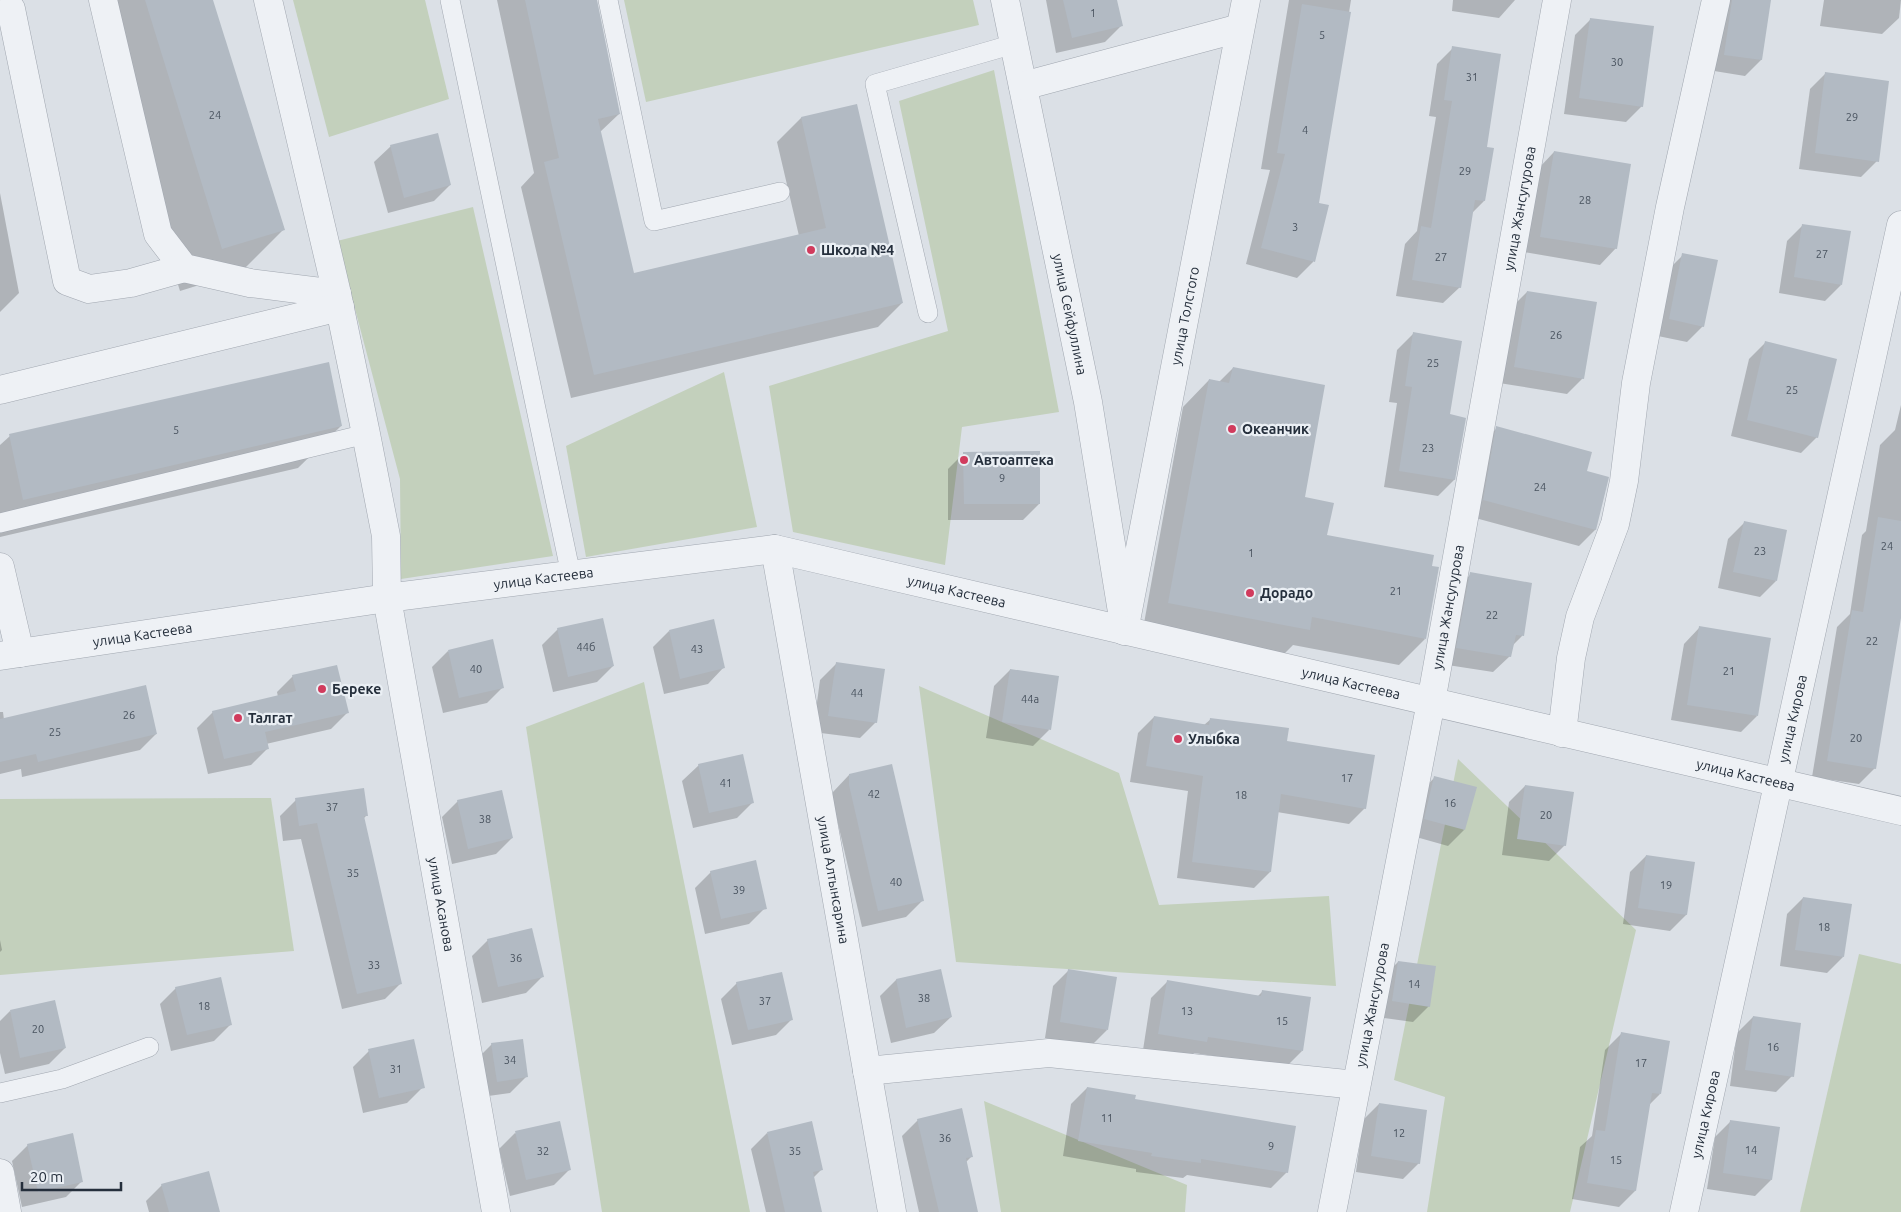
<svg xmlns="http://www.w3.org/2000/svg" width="1901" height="1212" viewBox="0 0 1901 1212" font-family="Ubuntu,sans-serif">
	<rect width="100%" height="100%" fill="#dbe0e6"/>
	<!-- green -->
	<g fill="#c3d0bc">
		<path d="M293,0H425L449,99L329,137Z"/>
		<path d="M624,0H973L979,25L646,102Z"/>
		<path d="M994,70L1059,412L962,427L945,565L793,532L769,386L948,331L899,101Z"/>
		<path d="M473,207L553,556L401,579L400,479L337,241Z"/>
		<path d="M724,372L757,527L586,557L566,446Z"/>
		<path d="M644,682L750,1212H602L526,727Z"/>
		<path d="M919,686L1119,773L1159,905L1329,896L1336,986L956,962Z"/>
		<path d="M1458,759L1636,930L1570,1212H1427L1445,1097L1394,1080Z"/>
		<path d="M271,798L294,951L0,975V799Z"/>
		<path d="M1859,954L1901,964V1212H1800Z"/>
		<path d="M984,1101L1187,1185L1185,1212H1001Z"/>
	</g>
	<!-- shadow -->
	<g fill="#0003">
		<path d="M90,0H212L284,229L241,272L180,291Z"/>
		<path d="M497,0H595L619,114L600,132L633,274L799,236L777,142L801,118L856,105L902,303L878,327L571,398L521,187L534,173Z"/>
		<path d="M1046,0H1115L1121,26L1105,42L1056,53Z"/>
		<path d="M1289,0H1351L1318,204L1313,262L1297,278L1246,264L1270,170L1261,169Z"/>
		<path d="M1453,0H1515L1499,18L1452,11Z"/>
		<path d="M1719,0H1770L1761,60L1745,76L1708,70Z"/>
		<path d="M1824,0H1901L1899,18L1882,34L1820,26Z"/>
		<path d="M1591,19L1642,106L1626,122L1564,114L1575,35Z"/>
		<path d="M1453,48L1485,148L1484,201L1472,213L1460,287L1443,303L1396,296L1405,244L1417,231L1436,117L1429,116L1437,64Z"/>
		<path d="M1826,73L1877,161L1861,177L1799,169L1810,89Z"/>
		<path d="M391,146L450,185L434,201L388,213L374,162Z"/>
		<path d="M1554,152L1616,248L1600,265L1524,252L1538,169Z"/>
		<path d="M0,193L19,293L0,312Z"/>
		<path d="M1803,225L1841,285L1825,301L1779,293L1787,241Z"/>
		<path d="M1683,255L1703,326L1687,342L1653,335L1667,271Z"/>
		<path d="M1527,292L1583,378L1567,394L1499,383L1511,308Z"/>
		<path d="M1413,334L1449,415L1454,480L1438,496L1384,487L1397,403L1389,402L1397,350Z"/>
		<path d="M1765,343L1817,437L1801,453L1731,436L1749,359Z"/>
		<path d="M1233,368L1326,536L1425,639L1399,665L1293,645L1282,656L1143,629L1183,407L1209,380L1219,382Z"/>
		<path d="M1901,405V610L1875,768L1859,784L1812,777L1837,627L1850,614L1862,535L1866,531L1880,445L1895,430Z"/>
		<path d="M341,426L298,468L0,537V445L10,436Z"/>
		<path d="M1497,428L1586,472L1607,478L1595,530L1579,546L1468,516L1481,444Z"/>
		<path d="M964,453L1039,504L1023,520H948V469Z"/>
		<path d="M1744,523L1776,581L1760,597L1718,588L1728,539Z"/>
		<path d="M1471,574L1531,584L1522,636L1512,646L1510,656L1493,672L1441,664L1455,590Z"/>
		<path d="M1700,627L1757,716L1741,732L1671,720L1684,644Z"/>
		<path d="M558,629L613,666L597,682L553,692L542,645Z"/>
		<path d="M669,631L724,667L708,684L664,694L653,647Z"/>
		<path d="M448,651L503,687L487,703L443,713L432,667Z"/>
		<path d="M836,664L876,722L860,738L813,732L820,680Z"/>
		<path d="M1010,670L1049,730L1033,746L986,738L994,686Z"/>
		<path d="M293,676L347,713L331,729L266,744L267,749L251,765L208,774L197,728L213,712L278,697L277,692Z"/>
		<path d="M0,712H3L4,720L156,734L140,750L22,777L21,769L0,774Z"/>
		<path d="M1154,717L1204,725L1211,719L1286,742L1365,808L1349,824L1277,812L1270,872L1254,888L1177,878L1188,791L1130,782L1138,733Z"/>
		<path d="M699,765L753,802L737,818L693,828L682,781Z"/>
		<path d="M849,775L922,901L906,917L862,927L833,802V792Z"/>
		<path d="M1435,777L1464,830L1448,846L1409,835L1419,794Z"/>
		<path d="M1525,786L1565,845L1549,861L1502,855L1509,802Z"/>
		<path d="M296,800L367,815L363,819L401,983L385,999L342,1009L301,839L283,841L280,816Z"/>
		<path d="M458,801L512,838L496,854L452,864L442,817Z"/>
		<path d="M1646,856L1693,863L1686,915L1670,931L1623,924L1630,872Z"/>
		<path d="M711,872L765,908L749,924L705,934L695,888Z"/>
		<path d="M1803,898L1843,957L1827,973L1780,966L1787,914Z"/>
		<path d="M0,940L2,950L0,952Z"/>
		<path d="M488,940L542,977L526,993L482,1003L472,956Z"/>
		<path d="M1398,962L1429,1006L1413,1022L1377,1017L1382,978Z"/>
		<path d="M1069,970L1107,1030L1091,1046L1045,1038L1053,986Z"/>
		<path d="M940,971L951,1017L934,1033L891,1043L880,996L896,980Z"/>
		<path d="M1167,982L1258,996L1262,992L1302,1051L1286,1067L1194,1053L1190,1057L1143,1050L1151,998Z"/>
		<path d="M737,983L792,1019L776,1035L732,1045L721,999Z"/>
		<path d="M176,988L230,1025L214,1041L171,1051L160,1004Z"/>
		<path d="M10,1011L65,1048L49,1064L5,1074L0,1053V1021Z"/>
		<path d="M1753,1017L1792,1076L1776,1092L1730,1086L1737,1033Z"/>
		<path d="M1621,1034L1660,1094L1649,1105L1635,1191L1619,1207L1572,1199L1580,1147L1592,1136L1605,1050Z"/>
		<path d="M492,1044L526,1077L510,1093L481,1097L476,1060Z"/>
		<path d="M369,1051L423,1087L407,1103L363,1113L353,1067Z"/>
		<path d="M1087,1088L1134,1100L1287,1172L1271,1188L1187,1175L1183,1178L1136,1172V1169L1063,1156L1071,1104Z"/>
		<path d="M1379,1104L1419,1163L1403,1179L1356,1172L1363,1120Z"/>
		<path d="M918,1120L972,1156L966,1162L977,1212H919L902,1136Z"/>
		<path d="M1731,1121L1771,1180L1755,1196L1707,1189L1715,1137Z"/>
		<path d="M515,1133L570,1169L554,1185L510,1196L499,1149Z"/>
		<path d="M767,1133L822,1169L813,1178L821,1212H766L751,1149Z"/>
		<path d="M28,1145L82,1181L66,1197L22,1207L12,1161Z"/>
		<path d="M162,1185L219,1212H149L146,1201Z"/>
	</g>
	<!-- building -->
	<g fill="#b2bac3">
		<path d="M145,0H213L285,230L222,249Z"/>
		<path d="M525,0H597L620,114L598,119L634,273L826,228L801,117L857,104L903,303L594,375L544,162L559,158Z"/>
		<path d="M1063,0H1117L1123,26L1072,38Z"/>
		<path d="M1732,0H1771L1762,60L1724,55Z"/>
		<path d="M1302,4L1351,12L1319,203L1329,205L1315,262L1261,248L1285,154L1277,153Z"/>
		<path d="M1590,18L1654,26L1643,107L1579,98Z"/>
		<path d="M1452,46L1501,54L1487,147L1494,148L1485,201L1475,200L1461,288L1412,280L1421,226L1431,228L1452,101L1444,100Z"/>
		<path d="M1825,72L1889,81L1879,162L1815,153Z"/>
		<path d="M438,133L451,185L404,198L390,145Z"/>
		<path d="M1554,151L1631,164L1617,249L1540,237Z"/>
		<path d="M1802,224L1851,231L1842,285L1794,277Z"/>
		<path d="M1682,253L1718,260L1704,327L1669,319Z"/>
		<path d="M1527,291L1597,302L1584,379L1514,367Z"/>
		<path d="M1413,332L1462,341L1450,414L1466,418L1455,480L1399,471L1412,387L1405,386Z"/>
		<path d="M1765,341L1837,359L1818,438L1747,420Z"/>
		<path d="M329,362L342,426L23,500L9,434Z"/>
		<path d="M1233,367L1325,385L1305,497L1334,503L1327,535L1434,555L1432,566L1439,567L1426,639L1312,617L1310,630L1168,603L1209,379L1229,383Z"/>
		<path d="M1496,426L1592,452L1587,471L1609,477L1596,530L1483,500Z"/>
		<path d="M1040,451V504H964L963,452Z"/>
		<path d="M1878,517L1901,521V618L1876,769L1827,761L1852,610L1863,612Z"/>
		<path d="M1744,521L1787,530L1777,581L1733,572Z"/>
		<path d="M1470,572L1532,583L1524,636L1516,635L1511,657L1456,648Z"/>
		<path d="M603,618L614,666L568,677L557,628Z"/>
		<path d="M714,619L725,668L680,679L669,630Z"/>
		<path d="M1699,626L1771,638L1758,716L1687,705Z"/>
		<path d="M493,639L504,688L459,698L448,650Z"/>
		<path d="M836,662L885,669L877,723L828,716Z"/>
		<path d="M337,665L349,713L265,732L269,749L224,759L212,711L296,691L292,675Z"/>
		<path d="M1010,669L1059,676L1051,730L1002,722Z"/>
		<path d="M146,685L157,734L38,762L36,754L0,762V719Z"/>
		<path d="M1154,716L1209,725L1210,718L1289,728L1287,741L1375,755L1366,809L1281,794L1271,872L1192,862L1203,776L1146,766Z"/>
		<path d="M743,754L754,803L709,813L698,764Z"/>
		<path d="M892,764L924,901L878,911L849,785V774Z"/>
		<path d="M1434,776L1477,787L1465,830L1424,819Z"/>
		<path d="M1525,785L1574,792L1566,846L1517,839Z"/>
		<path d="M364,788L368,816H364L402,984L357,994L317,823L299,826L295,798Z"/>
		<path d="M502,790L513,838L468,849L457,800Z"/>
		<path d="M1646,855L1695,862L1687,915L1638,908Z"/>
		<path d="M756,860L767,909L721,919L710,871Z"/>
		<path d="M1803,897L1852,904L1844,957L1795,950Z"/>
		<path d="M532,928L544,977L498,987L487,939Z"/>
		<path d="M1398,961L1436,966L1430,1007L1392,1001Z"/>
		<path d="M941,969L952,1017L906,1028L896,979Z"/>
		<path d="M1068,969L1117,977L1108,1030L1060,1022Z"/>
		<path d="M782,972L793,1020L748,1030L736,982Z"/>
		<path d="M221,977L232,1025L187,1035L175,987Z"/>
		<path d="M1167,980L1261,996L1262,990L1311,997L1303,1051L1208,1037L1207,1042L1158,1034Z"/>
		<path d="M55,1000L66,1048L20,1058L10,1010Z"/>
		<path d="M1753,1016L1801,1023L1794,1077L1745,1070Z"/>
		<path d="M1621,1032L1670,1041L1661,1094L1652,1093L1636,1191L1587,1183L1596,1130L1605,1131Z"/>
		<path d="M414,1039L425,1088L379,1098L368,1049Z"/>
		<path d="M523,1039L528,1077L497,1082L491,1043Z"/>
		<path d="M1087,1087L1136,1095L1135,1099L1296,1126L1288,1173L1201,1159V1163L1151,1156L1152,1153L1078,1141Z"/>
		<path d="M1379,1103L1427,1110L1420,1164L1371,1156Z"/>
		<path d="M962,1108L973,1157L966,1158L978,1212H939L917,1119Z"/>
		<path d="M1730,1120L1780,1127L1772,1180L1723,1173Z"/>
		<path d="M560,1121L571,1170L526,1180L515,1131Z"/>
		<path d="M812,1121L823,1170L813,1172L822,1212H785L767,1132Z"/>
		<path d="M73,1133L83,1182L38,1192L27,1144Z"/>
		<path d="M209,1171L220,1212H169L161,1184Z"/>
	</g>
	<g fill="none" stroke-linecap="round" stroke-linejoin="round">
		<defs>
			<g id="service">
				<path d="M450,0L571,575"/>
				<path d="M608,0L654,221L780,192"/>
				<path d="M928,313L875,84L1014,44"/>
				<path d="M0,523L366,434"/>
				<path d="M0,1093L62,1079L149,1047"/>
			</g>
			<g id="minor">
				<path d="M103,0L158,234L184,268L250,283L337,294"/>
				<path id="s1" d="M268,0L337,294L366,434L386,536L387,598L496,1212"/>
				<path id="s2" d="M1005,0L1088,402L1122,612"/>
				<path d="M11,9L67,281L89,289L131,283L184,268"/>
				<path d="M1023,86L1240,28"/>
				<path d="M0,390L340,307"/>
				<path id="s3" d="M775,549L892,1212"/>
				<path d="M0,567L20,653"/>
				<path id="s4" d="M1124,631L1246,0"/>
				<path d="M1562,733L1571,658L1580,617L1615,524L1624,481L1636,383L1670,207L1716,0"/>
				<path d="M867,1071L1049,1053L1356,1085"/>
				<path d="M0,1173L7,1212"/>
				<path id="s5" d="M1332,1212L1431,702L1557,0"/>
				<path id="s6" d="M1684,1212L1901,225"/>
			</g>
			<g id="tertiary">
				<path id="s7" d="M0,656L387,598L775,549L1901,811"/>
			</g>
		</defs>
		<!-- service casing -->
		<use href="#service" stroke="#a1a7b0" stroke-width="20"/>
		<!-- minor casing -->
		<use href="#minor" stroke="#a1a7b0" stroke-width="29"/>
		<!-- tertiary casing -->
		<use href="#tertiary" stroke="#a1a7b0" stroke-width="29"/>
		<!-- service -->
		<use href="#service" stroke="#eef1f5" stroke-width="19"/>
		<!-- minor -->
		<use href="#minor" stroke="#eef1f5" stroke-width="28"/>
		<!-- tertiary -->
		<use href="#tertiary" stroke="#eef1f5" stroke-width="28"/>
	</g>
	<!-- markers -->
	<g fill="#d13b5d" stroke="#eaeff4" stroke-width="2">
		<circle cx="811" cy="250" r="5"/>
		<circle cx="1232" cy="429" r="5"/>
		<circle cx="964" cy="460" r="5"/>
		<circle cx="1250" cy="593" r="5"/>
		<circle cx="322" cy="689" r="5"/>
		<circle cx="238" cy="718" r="5"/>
		<circle cx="1178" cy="739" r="5"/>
	</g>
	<g text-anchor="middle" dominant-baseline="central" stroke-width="4.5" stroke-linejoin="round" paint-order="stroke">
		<!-- number labels -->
		<g font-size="11" fill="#48525e">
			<text x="1093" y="13">1</text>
			<text x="1322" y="35">5</text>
			<text x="1617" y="62">30</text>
			<text x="1472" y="77">31</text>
			<text x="215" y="115">24</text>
			<text x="1852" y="117">29</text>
			<text x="1305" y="130">4</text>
			<text x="1465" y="171">29</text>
			<text x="1585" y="200">28</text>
			<text x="1295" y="227">3</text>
			<text x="1822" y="254">27</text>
			<text x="1441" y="257">27</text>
			<text x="1556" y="335">26</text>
			<text x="1433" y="363">25</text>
			<text x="1792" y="390">25</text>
			<text x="176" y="430">5</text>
			<text x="1428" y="448">23</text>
			<text x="1002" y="478">9</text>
			<text x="1540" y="487">24</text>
			<text x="1887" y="546">24</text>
			<text x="1760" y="551">23</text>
			<text x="1251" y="553">1</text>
			<text x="1396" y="591">21</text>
			<text x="1492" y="615">22</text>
			<text x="1872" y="641">22</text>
			<text x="586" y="647">44б</text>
			<text x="697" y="649">43</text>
			<text x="476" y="669">40</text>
			<text x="1729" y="671">21</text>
			<text x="857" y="693">44</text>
			<text x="1030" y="699">44а</text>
			<text x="129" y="715">26</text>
			<text x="55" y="732">25</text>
			<text x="1856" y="738">20</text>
			<text x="1347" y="778">17</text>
			<text x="726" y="783">41</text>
			<text x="874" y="794">42</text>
			<text x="1241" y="795">18</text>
			<text x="1450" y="803">16</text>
			<text x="332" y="807">37</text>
			<text x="1546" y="815">20</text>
			<text x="485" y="819">38</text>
			<text x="353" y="873">35</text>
			<text x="896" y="882">40</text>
			<text x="1666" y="885">19</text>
			<text x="739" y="890">39</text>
			<text x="1824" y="927">18</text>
			<text x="516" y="958">36</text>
			<text x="374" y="965">33</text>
			<text x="1414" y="984">14</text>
			<text x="924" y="998">38</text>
			<text x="765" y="1001">37</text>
			<text x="204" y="1006">18</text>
			<text x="1187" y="1011">13</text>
			<text x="1282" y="1021">15</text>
			<text x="38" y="1029">20</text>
			<text x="1773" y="1047">16</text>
			<text x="510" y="1060">34</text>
			<text x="1641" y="1063">17</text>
			<text x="396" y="1069">31</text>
			<text x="1107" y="1118">11</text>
			<text x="1399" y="1133">12</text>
			<text x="945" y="1138">36</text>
			<text x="1271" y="1146">9</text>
			<text x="1751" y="1150">14</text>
			<text x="543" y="1151">32</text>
			<text x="795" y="1151">35</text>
			<text x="1616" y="1160">15</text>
		</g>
		<!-- street labels -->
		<g font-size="14" fill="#252f3c" stroke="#eaeff4">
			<text stroke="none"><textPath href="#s5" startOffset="1021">улица Жансугурова</textPath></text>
			<text stroke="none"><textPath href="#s2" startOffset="321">улица Сейфуллина</textPath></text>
			<text stroke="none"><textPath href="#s4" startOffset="321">улица Толстого</textPath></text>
			<text stroke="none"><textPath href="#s7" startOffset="549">улица Кастеева</textPath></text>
			<text stroke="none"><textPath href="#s7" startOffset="969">улица Кастеева</textPath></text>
			<text stroke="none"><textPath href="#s5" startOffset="616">улица Жансугурова</textPath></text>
			<text stroke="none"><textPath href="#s7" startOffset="144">улица Кастеева</textPath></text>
			<text stroke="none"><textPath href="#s7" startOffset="1374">улица Кастеева</textPath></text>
			<text stroke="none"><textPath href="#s6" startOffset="505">улица Кирова</textPath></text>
			<text stroke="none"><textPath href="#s7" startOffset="1779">улица Кастеева</textPath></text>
			<text stroke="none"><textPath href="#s3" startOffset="336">улица Алтынсарина</textPath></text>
			<text stroke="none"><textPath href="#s1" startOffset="922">улица Асанова</textPath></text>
			<text stroke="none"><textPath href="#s5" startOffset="211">улица Жансугурова</textPath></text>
			<text stroke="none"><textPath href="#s6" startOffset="100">улица Кирова</textPath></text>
		</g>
		<!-- poi labels -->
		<g font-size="14" font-weight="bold" fill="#252f3c" stroke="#eaeff4" text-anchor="start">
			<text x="821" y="250">Школа №4</text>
			<text x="1242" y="429">Океанчик</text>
			<text x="974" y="460">Автоаптека</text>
			<text x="1260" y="593">Дорадо</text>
			<text x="332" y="689">Береке</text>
			<text x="248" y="718">Талгат</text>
			<text x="1188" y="739">Улыбка</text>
		</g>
	</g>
	<!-- scale -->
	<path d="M22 1182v8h99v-8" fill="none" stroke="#252f3c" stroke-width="2.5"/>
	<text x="30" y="1182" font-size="15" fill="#252f3c" stroke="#eaeff4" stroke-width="4" paint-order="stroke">20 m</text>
</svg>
